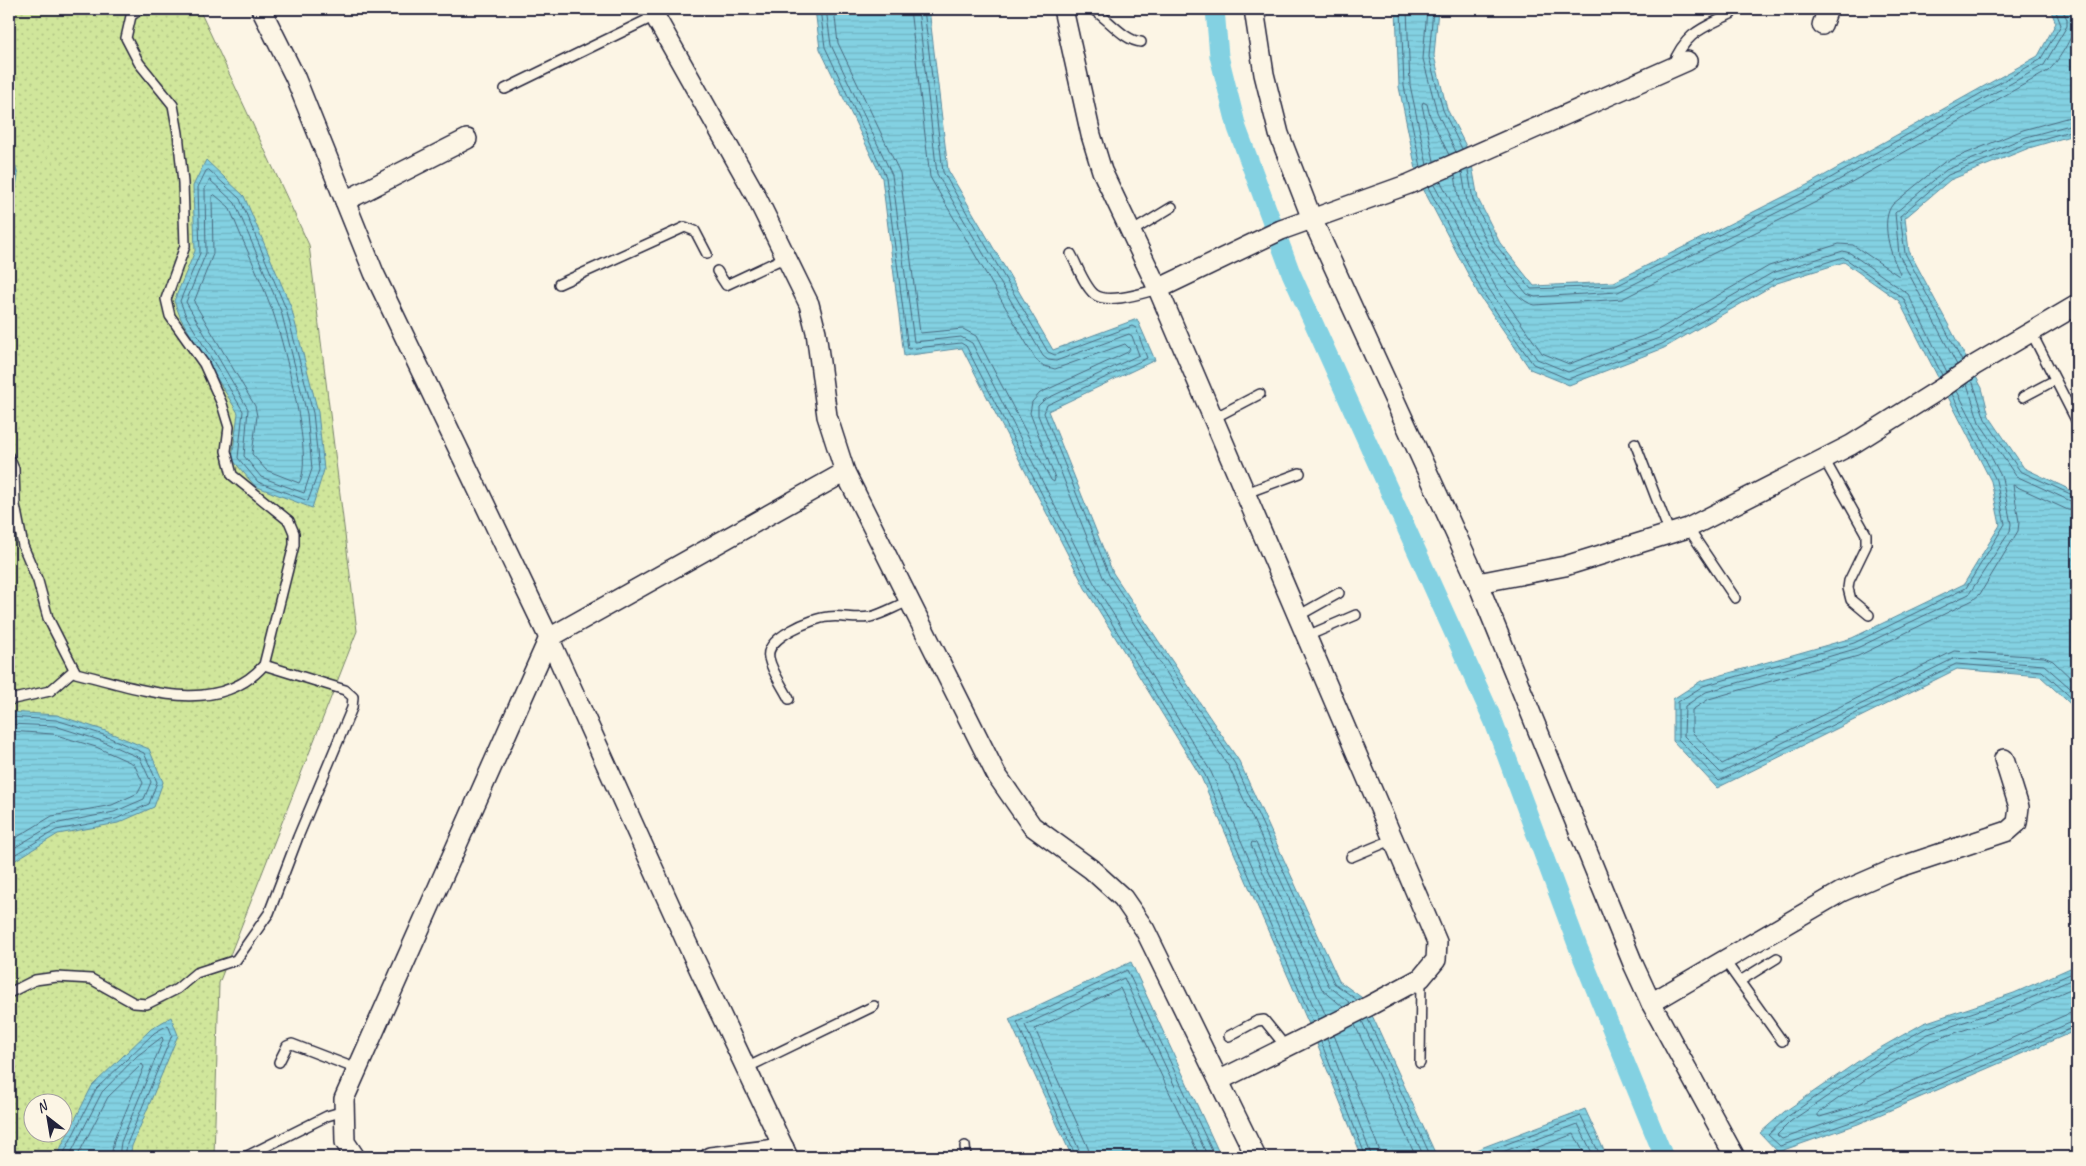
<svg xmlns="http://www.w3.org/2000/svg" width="2086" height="1166" viewBox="0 0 2086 1166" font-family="Caveat,sans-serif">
	<defs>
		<pattern id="grass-dots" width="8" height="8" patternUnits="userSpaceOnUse" patternTransform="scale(1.25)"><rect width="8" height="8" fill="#d0e69b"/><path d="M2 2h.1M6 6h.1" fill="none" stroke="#b2c586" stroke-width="1.8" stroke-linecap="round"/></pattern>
		<pattern id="water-rules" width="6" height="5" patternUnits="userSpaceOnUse" patternTransform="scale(1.25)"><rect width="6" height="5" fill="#83d1e2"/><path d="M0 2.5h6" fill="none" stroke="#71b3c3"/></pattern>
	</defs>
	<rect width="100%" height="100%" fill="#fcf5e5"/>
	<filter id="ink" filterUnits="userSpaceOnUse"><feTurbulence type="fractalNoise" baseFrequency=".02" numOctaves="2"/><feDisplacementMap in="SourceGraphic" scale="10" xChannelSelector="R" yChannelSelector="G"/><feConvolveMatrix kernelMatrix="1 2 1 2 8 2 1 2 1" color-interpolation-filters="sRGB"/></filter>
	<g filter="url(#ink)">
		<!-- grass -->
		<path fill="url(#grass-dots)" stroke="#79846b" fill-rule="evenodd" d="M9,9H199L309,245L357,631L219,983L214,1157H9ZM32,1104H62V1134H32Z"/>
		<!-- water -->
		<g fill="url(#water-rules)" stroke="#5c8b9f">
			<path d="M815,9H929L948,170L1053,350L1137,319L1155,360L1048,411L1113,573L1239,761L1339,981L1365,1000L1437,1157H1362L1311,1029L1201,777L1085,588L962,348L904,356L882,178L820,49Z"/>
			<path d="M1396,9H1438L1434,56L1447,109L1470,154L1478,199L1500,243L1534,286L1614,282L1809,184L2038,56L2056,23L2050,9H2077V134L2029,148L1950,180L1905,218L1909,251L1982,388L1989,416L2024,468L2077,493V710L2040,676L1957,669L1717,788L1673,741V699L1701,681L1852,638L1964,584L2000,525L1991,481L1899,301L1844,262L1777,283L1664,348L1569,385L1530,369L1479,295L1418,179L1399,87Z"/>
			<path d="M9,145L18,175L9,226Z"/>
			<path d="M206,160L244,196L291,307L318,412L324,470L312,508L255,486L232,459L238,413L181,319L174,301L195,251L193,186Z"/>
			<path d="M9,712L57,715L103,730L149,749L163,782L154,807L118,823L58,834L9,864Z"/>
			<path d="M1131,962L1221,1157H1072L1009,1019Z"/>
			<path d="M2077,965V1030L1858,1124L1778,1152L1760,1133L1784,1112L1866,1056L1924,1023L2014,993Z"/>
			<path d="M171,1017L178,1035L132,1146L130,1157H56L92,1086L151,1029Z"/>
			<path d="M1585,1109L1607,1157H1457Z"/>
		</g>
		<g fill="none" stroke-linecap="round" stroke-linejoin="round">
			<!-- shore -->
			<g stroke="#49687e" stroke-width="1">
				<path d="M820,9L825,47L886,177L908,349L961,343L966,346L1089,586L1205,775L1313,1022"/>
				<path d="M826,9L831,45L892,175L914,342L961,337L972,343L1094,583L1211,772L1319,1019"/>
				<path d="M834,9L838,43L900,173L920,333L963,329L976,336L1051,480L1054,482L1055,478L1030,413L1032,402L1040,393L1128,352L1130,349L1125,344L1055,369L1044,366L1036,360L930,177L910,9"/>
				<path d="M918,9L937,174L1043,356L1048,360L1056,361L1129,334L1132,336L1139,355L1044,400L1038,406V415L1103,577L1229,767L1329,986L1350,1003"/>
				<path d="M924,9L943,172L1048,352L1055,355L1132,326L1136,328L1147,358L1047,405L1044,413L1109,575L1235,764L1334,983L1357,1000"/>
				<path d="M1401,9L1404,86L1421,167"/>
				<path d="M1407,9L1410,85L1427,165"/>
				<path d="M1427,9L1423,59L1437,112L1456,152"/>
				<path d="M1433,9L1429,57L1443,110L1462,149"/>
				<path d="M1434,161L1422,105L1423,102L1427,104L1430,116L1449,155"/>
				<path d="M209,170L240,199L286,309L313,413L319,470L308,501L258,482L238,458L243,411L186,316L180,301L200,253L198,187L206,171Z"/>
				<path d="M1468,170L1473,200L1496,245L1531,289L1616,286L1811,189L2040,60L2061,25L2055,9"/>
				<path d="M1462,172L1467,202L1490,248L1527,294L1535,297L1618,292L1814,194L2044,65L2067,26V19L2062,9"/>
				<path d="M1455,175C1457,185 1457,196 1461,206C1469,228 1510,302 1535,305L1622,299L1818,201L2048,71C2056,65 2075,34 2075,24C2075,18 2073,14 2070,9"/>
				<path d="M210,180L235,203L281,311L307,414L312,469L304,493L261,477L244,456L248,409L186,302L206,253L205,189Z"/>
				<path d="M1441,182L1495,286L1542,353L1569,364L1656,331L1769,266L1839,244L1853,245L1899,276L1900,273C1891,257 1879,220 1893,204L1943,163L2023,130L2077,115"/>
				<path d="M1434,185L1489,289L1537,359L1568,372L1659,338L1772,273L1843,251L1850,253L1908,294L1947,372"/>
				<path d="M1428,187L1483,293L1533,364L1568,379L1662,344L1775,279L1843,257L1903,298L1942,375"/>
				<path d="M215,195L229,207C243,242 260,277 273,312C283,342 315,459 299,483L266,470L252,454L257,416L255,406L194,302L213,254L212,197Z"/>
				<path d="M1962,361L1905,253L1900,216L1948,175L2028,143L2077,129"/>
				<path d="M1957,365L1899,255L1895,213L1946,170L2026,137L2077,123"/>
				<path d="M1972,380L1985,419L2020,471L2077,497"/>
				<path d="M1967,384L1979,422L2016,476L2077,504"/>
				<path d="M1957,391L2002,478L2011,524L2010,531L1969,594L1855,649L1706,692L1685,706L1684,736L1721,773L1955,658L2044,665L2077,694"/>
				<path d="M1952,394L1996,480L2005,524L1966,588L1854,643L1703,686L1678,702V739L1719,781L1956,664L2042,671L2077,703"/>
				<path d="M2077,511L2068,510L2013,485L2019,522L2018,531L1980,594L1973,600L1858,656L1709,699L1692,710V732L1722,764L1954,651L2044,657L2053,661L2077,684"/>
				<path d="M9,717L56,720L101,734L144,753L157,782L149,804L116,819L56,830L9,858"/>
				<path d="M9,724L55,726L99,740L140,758L151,782L144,799L114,812L54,824L9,851"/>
				<path d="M9,731L53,734L96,747L134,764L143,783L138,793L112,805L52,816L9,842"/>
				<path d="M2077,971L2016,998L1926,1028L1869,1060L1787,1117L1768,1135L1780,1146L1857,1120L2077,1026"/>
				<path d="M2077,977L2018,1004L1928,1034L1872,1066L1791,1121L1777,1135L1782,1139L1854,1114L2077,1020"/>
				<path d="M2077,986L2021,1011L1931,1041L1876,1072L1818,1113V1116L1820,1117L1852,1107L2068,1014L2077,1012"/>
				<path d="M1326,1016L1251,845L1252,842L1256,843L1322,989L1343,1007"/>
				<path d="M1368,1019L1431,1157"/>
				<path d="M1362,1021L1424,1157"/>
				<path d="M1355,1025L1416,1157"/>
				<path d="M1334,1035L1379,1149L1380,1157"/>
				<path d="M1327,1039L1372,1157"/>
				<path d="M1321,1042L1366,1157"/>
				<path d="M62,1157L96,1089L154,1033L168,1025L172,1035L127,1144L125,1157"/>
				<path d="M69,1157L102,1092L137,1056L162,1037L163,1040L121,1142L119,1157"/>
				<path d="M77,1157L108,1097L142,1064L144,1067L114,1140L111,1157"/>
				<path d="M1076,1157L1017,1022L1127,970L1215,1157"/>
				<path d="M1082,1157L1025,1025L1124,978L1208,1157"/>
				<path d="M1090,1157L1088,1148L1035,1029L1120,988L1200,1157"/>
				<path d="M1472,1157L1581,1116L1601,1157"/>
				<path d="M1489,1157L1578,1124L1594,1157"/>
				<path d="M1511,1157L1574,1134L1586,1157"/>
			</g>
			<!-- canal -->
			<path stroke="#83d1e2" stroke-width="19" d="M1215,9L1219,56L1237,128L1291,273L1493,720L1578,947L1664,1157"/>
			<defs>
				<g id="service">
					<path d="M1092,9C1108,18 1124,41 1141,42"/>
					<path d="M1672,66C1686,32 1701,29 1731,14"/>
					<path d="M505,89L655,16"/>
					<path d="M1131,232L1172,207"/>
					<path d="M1071,254C1078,267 1084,285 1094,294C1107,305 1143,293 1158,289"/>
					<path d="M717,271L726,285L786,257"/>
					<path d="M559,284L685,227L695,231L707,254"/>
					<path d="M2031,332L2077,422"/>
					<path d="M2023,397L2055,380"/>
					<path d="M1214,418L1260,394"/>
					<path d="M1635,443L1670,534"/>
					<path d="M9,457L14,469L15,505L23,546L38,581L48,618L76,673C135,687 216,720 264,665L294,545V533L289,521L232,475L226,451L229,427L222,404L204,364L170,316L166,299L185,246L183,183L178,133L173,105L139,63L126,38L131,16L140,9"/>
					<path d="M1824,459L1866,534V546L1849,581L1848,588L1851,600L1869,615"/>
					<path d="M1246,493L1300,473"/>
					<path d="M1688,528L1735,598"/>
					<path d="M1298,616L1339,593"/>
					<path d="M1307,636L1356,615"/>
					<path d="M789,699C783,687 772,672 769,658C764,638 813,618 828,617C843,615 855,620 870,617C883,614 896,606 909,601"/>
					<path d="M9,700L50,691L74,670"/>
					<path d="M1351,857L1394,839"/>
					<path d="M1725,961L1782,1041"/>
					<path d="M1740,981L1777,958"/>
					<path d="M9,993L35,980L57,977L91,979L134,1003L147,1004L177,989L196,973L236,960L269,913L298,837L352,708L353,697L345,690L264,665"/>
					<path d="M1229,1036L1257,1021L1264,1020L1286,1047"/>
					<path d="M279,1062L287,1046L292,1044L357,1069"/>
					<path d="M1420,1063L1421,978"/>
					<path d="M746,1068L874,1006"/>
					<path d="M965,1146L966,1157"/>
					<path d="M245,1157L327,1116L344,1111"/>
				</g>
				<g id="minor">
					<path d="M261,9L295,77L374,273L549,638L686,941L788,1157"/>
					<path d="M651,9L755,194L809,304L816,332L827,416L845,472L996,774L1032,826L1091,869L1123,898L1145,930L1256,1157"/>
					<path d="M1063,9L1091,135L1102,171L1158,289L1437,942L1436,960L1421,978L1369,1006L1220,1080"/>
					<path d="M1254,9L1264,74L1279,134L1312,219L1474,574L1634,966L1651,1003L1735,1157"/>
					<path d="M1822,25L1828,9"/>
					<path d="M345,201L467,139"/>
					<path d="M1158,289L1281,230L1409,184L1687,61"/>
					<path d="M1478,583L1565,566L1688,528L1851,445L1942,388L1975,365L2077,305"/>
					<path d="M1651,1003L1841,892L1894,869L2008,831L2017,823L2019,807L2004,759"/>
					<path d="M355,1157L345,1142L344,1099L549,638L845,472"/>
					<path d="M710,1157L784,1148"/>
				</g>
			</defs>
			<!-- service casing -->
			<use href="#service" stroke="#22223b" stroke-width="12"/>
			<!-- minor casing -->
			<use href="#minor" stroke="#22223b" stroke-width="22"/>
			<!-- service -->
			<use href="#service" stroke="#fcf5e5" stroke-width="9"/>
			<!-- minor -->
			<use href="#minor" stroke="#fcf5e5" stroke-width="19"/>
		</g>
	</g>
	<!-- margin -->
	<rect width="2086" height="1166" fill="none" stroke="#fcf5e5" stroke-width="30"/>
	<rect x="15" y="15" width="2056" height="1136" fill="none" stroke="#22223b" stroke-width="2" filter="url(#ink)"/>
	<!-- north arrow -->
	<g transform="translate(48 1118) rotate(329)"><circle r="24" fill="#fcf5e5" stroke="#a5a1a1"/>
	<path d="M0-4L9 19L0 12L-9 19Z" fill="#22223b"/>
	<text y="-8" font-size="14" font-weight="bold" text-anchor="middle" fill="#22223b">N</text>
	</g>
</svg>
